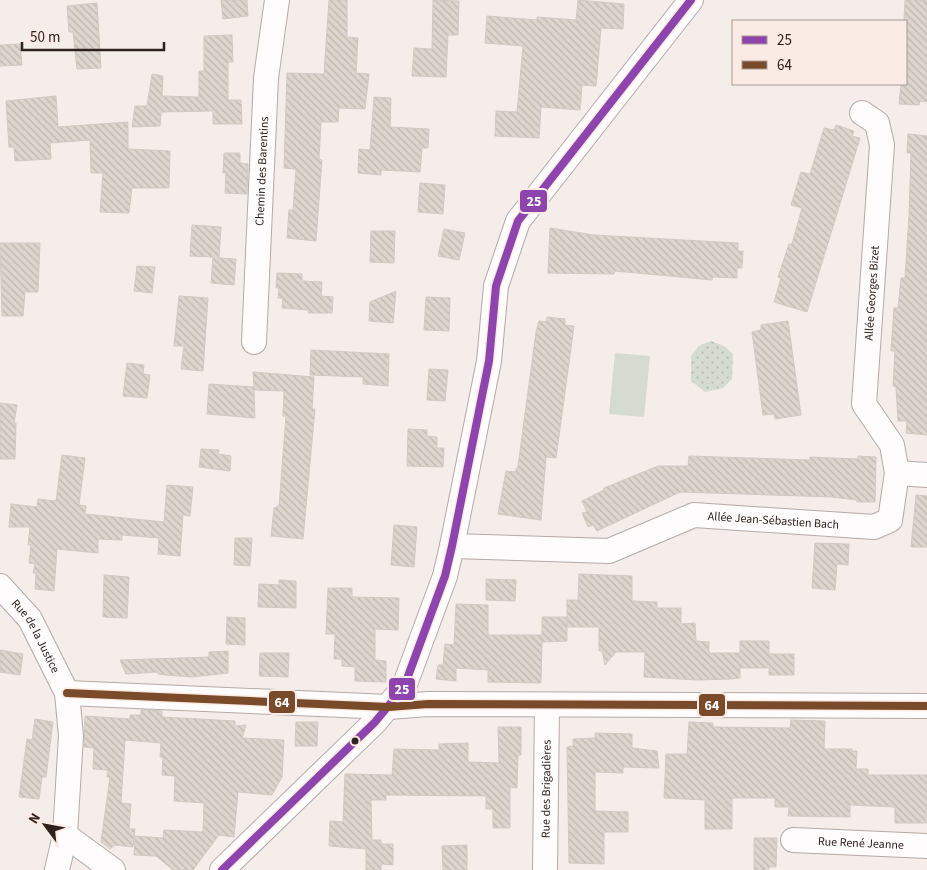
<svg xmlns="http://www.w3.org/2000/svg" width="927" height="870" viewBox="0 0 927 870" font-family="'Source Sans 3',sans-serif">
	<defs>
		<pattern id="park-dots" width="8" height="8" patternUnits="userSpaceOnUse" patternTransform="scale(1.25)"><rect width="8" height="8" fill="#d5dbd0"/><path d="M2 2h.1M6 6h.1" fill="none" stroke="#b7bcb2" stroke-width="1.8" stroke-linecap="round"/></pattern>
		<pattern id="building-back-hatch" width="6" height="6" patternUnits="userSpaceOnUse" patternTransform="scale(1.25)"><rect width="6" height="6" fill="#ddd5ce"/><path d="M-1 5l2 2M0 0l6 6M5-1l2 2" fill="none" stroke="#beb7b0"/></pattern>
	</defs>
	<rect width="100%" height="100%" fill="#f5edea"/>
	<!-- park -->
	<path fill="url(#park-dots)" d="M711,341L724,346L733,354L732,379L723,388L705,392L691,381V356L700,345Z"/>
	<!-- pitch -->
	<path fill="#d5dbd0" d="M615,353L650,356L644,417L609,414Z"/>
	<!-- building -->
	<g fill="url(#building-back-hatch)" stroke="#d1c9c3">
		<path d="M221,0H247L248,16L223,19Z"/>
		<path d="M329,0H347V37L358,38L356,73L369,74L365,109L339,108L338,122H321L319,159L322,160L316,241L287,238L289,210H293L296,169L284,168L287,73L324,74Z"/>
		<path d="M433,0L459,1L458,35H448L446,77L412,76L414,48L432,49Z"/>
		<path d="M578,0L624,4L623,29L601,28L596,86L582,85L580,110L541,107L539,138L495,136L496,111L517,112L523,46L485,43L487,16L537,20V17L576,20Z"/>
		<path d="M905,0H927V102L920,101L919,105L899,104L901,84H906V21L904,20Z"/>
		<path d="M97,3L101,68L77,69L73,32H69L67,6Z"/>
		<path d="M232,35L233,62H228V100H241L242,124H213V111L161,112L160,126L132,127L135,106H147L152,74L163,76L162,96L199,97V71H204V36Z"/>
		<path d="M20,44L22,65L0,66V45Z"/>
		<path d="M56,96L58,127L128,122V149L170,151L169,188H132L129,213L100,212L103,173H91L90,140L50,143L51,159L15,161L14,147H9L6,101Z"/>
		<path d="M374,97L391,98L390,127L429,129L428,148H422L420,172L381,170V175L358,173L359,149L370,150Z"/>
		<path d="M836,125L854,131L852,136L860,138L807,312L774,302L781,278L778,277L789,244H792L802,208L791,205L801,172L810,174L824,128L834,130Z"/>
		<path d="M908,134L927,136V435L906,433L907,421H898L896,387L893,386L895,351H891L894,308H898L901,278H905L909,216L911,153H907Z"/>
		<path d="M224,153H240V163L248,164L247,194L225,193L226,173H223Z"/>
		<path d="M420,183L445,185L443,214L418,212Z"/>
		<path d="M192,225L221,227L219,258L236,259L234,285L211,283L213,257L190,256Z"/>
		<path d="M550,228L594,235L738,243V251H743L742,268H737V278L713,277L712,280L615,271L614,274L548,273Z"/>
		<path d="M444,229L465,233L459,260L438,256Z"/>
		<path d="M371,231H395L394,263L370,262Z"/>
		<path d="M0,243H40L38,292H25L23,316H2Z"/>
		<path d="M137,266L155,267L152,293L134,291Z"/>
		<path d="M277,273L302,274V281L322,282L321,296L333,297L332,313H308L309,310L282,308L283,298H278L279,288H276Z"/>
		<path d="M396,291L393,323L369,321L370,302Z"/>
		<path d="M179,296L208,298L203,371L181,369L184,346H174Z"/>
		<path d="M426,297L450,298L449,331L424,330Z"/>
		<path d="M547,317L565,319V325L574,326L556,458L546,457L541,520L498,514L506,471L515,472L518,466L536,332L539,321L546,322Z"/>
		<path d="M788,321L801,415L775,419L774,414L763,415L752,332L761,330V325Z"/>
		<path d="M311,350L389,354L388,386L363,384V377L310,375Z"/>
		<path d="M127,363L144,365L143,374L150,375L147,398L123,396Z"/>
		<path d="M429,369L448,370L445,401L427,400Z"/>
		<path d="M253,372L314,377L312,409H315L303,539L271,536L274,508L279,506L286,416H283L284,391L254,390L255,418L207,414L209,384L254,387Z"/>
		<path d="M0,403L17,405L14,423H16L15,459H0Z"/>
		<path d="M408,429L427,430V436L437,437V448H444L443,467L407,466Z"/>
		<path d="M201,449L219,450L218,454L231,456L230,471L199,467Z"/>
		<path d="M62,455L85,458L79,505L86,506L85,514L164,522L167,485L193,487L190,516L183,515L180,556L158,554L159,538L122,535V540L98,539V553L57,549L54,591L35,589L36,573H33L35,564L29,563L31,545H28L30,527H9L11,504L37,507L38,499L56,501Z"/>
		<path d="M689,456L810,460V457L858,459V456L876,457L875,502H857V500L832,497L680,492L597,531L593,525L588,527L582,513L587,512L582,501L604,490V488L658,466H688Z"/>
		<path d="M916,495L927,496V547H911Z"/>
		<path d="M394,525L417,527L414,567L391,565Z"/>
		<path d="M235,538H252L250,566L234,565Z"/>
		<path d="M815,543L849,544L848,565L837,564L835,590L812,588Z"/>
		<path d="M579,574L632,576V601L657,602V608H681V624L695,623L696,641L709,642V653H740V641H769V654H794V675H769V668H740V678L731,679L697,680L644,677L645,652H616L605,665L602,651H599V627H567V600H578Z"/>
		<path d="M104,575L129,577L127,618L103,617Z"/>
		<path d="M486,579L516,580L515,601L486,600Z"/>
		<path d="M279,580L296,581V608L258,607L259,584L279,585Z"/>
		<path d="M328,588H352V597L399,598L398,630L375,629V660L386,661V682L355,681V667L342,666V659H334L335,634H326Z"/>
		<path d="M456,604L488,605V635H542V617H567V641L542,642L541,683L488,682V670L456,668V681L436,679L438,665H443L445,644L454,645Z"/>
		<path d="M227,617L245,618V645L226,644Z"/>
		<path d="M0,650L23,654L20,675L0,672Z"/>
		<path d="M228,651V673L192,677L166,675L158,674V672L126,674L120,660L209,657V652Z"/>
		<path d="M260,653H289L288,677L259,676Z"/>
		<path d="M141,710L162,711V717L235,721V726L246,725L242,738L284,740L282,777L272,795L238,792L234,837L219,835L193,870H173L156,856L134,855L135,836L163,838L164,830L203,832L204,803L174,801L175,776L162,775L163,757H160L161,743L125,740L121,803L131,804L129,829H135L133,847L115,845L110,849L101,842L110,777H107L108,770L93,769L94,748L84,747L85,716L130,719V715H141Z"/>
		<path d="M35,719L53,722L46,777H42L39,799L19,797L27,739L32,740Z"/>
		<path d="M791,720L825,721L824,749H852V751H857L856,769H868V775H927L926,823H895V807L850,805V817L788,816L789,807H775V798H732V829H705V800L664,798L666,754H687L689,722L713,723V727L790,728Z"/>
		<path d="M296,722H318L317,746H295Z"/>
		<path d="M498,727H521V755H518L517,788L510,787V828H493V809H486V796L386,795V800H371L372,840H381V844H393V865L381,864V870H366V849L329,846L330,821L343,822L345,774L392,775L394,749L439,750V744L468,743V762L499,763Z"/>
		<path d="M595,733L632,734V748L657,751L659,768L623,767V773L595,772V811L628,812V832H604V864L569,863L567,747L573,746V739L595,738Z"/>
		<path d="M754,838H777L776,867H769V870H754Z"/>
		<path d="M467,845V870H443L442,846Z"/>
	</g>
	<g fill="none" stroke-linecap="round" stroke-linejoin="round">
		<defs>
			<g id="minor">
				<path id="s1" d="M254,342L266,78L277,0"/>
				<path d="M897,473L927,475"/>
				<path id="s2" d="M452,546L609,551L694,515L874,527L890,520L897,473L892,445L864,404L882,145L877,123L862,113"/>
				<path id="s3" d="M0,586L30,619L67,693L71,736L65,835L57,870"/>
				<path d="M67,693L389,707L428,704L927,706"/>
				<path d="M65,835L113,870"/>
				<path id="s4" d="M793,840L927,846"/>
				<path d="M222,870L375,722L404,687L445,576L452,546L489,361L496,286L518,221L691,0"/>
				<path id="s5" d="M545,870L547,706"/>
			</g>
		</defs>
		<!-- minor casing -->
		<use href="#minor" stroke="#b5aaa6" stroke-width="26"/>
		<!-- minor -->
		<use href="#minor" stroke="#fefcfc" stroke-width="24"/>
		<defs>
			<path id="bus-1" d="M222,870L375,722L404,687L445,576L452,546L489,361L496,286L518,221L691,0"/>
			<path id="bus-2" d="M67,693L389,707L428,704L927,706"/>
		</defs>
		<!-- bus-1 casing -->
		<use href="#bus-1" stroke="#faebe5" stroke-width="11"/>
		<!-- bus-2 casing -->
		<use href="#bus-2" stroke="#faebe5" stroke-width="11"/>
		<!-- bus-1 -->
		<use href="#bus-1" stroke="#8e44ad" stroke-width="8"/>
		<!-- bus-2 -->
		<use href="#bus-2" stroke="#7a4b2a" stroke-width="8"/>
	</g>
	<!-- markers -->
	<circle fill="#2f211c" stroke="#faebe5" stroke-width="2" cx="355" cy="741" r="4.5"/>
	<g text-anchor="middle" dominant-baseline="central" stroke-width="4" stroke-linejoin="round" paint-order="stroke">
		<!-- street labels -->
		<g font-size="12" fill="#2f211c" stroke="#faebe5">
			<text stroke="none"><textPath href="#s1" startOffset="171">Chemin des Barentins</textPath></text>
			<text stroke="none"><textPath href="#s2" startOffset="684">Allée Georges Bizet</textPath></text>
			<text stroke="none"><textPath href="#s2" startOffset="329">Allée Jean-Sébastien Bach</textPath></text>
			<text stroke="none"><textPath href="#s3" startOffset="62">Rue de la Justice</textPath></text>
			<text stroke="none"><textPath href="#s5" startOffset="81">Rue des Brigadières</textPath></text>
			<text stroke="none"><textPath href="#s4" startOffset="68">Rue René Jeanne</textPath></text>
		</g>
	</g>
	<g stroke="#faebe5" stroke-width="2">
		<rect x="519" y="189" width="29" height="24" rx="5" fill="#8e44ad"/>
		<rect x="388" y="677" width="28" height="24" rx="5" fill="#8e44ad"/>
		<rect x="268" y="690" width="28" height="24" rx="5" fill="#7a4b2a"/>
		<rect x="698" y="693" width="28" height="24" rx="5" fill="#7a4b2a"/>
	</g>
	<g font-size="14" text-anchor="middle" font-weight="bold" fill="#fff">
		<text x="534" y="206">25</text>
		<text x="402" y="694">25</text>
		<text x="282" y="707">64</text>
		<text x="712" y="710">64</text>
	</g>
	<!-- legend -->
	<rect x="732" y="20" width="175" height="65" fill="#faebe5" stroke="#a99a95"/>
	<rect x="742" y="36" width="25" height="8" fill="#8e44ad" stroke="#a99a95"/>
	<text x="777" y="45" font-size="15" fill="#2f211c">25</text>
	<rect x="742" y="61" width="25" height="8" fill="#7a4b2a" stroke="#a99a95"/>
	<text x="777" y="70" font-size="15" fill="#2f211c">64</text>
	<!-- north arrow -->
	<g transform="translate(45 825) rotate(302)" stroke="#faebe5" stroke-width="4" paint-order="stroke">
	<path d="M0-4L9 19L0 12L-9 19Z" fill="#2f211c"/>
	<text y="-8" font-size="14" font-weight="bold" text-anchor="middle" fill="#2f211c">N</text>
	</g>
	<!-- scale -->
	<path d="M22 42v8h142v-8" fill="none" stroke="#2f211c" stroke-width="2.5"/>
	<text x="30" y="42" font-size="15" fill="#2f211c" stroke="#faebe5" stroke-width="4" paint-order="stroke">50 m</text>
</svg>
